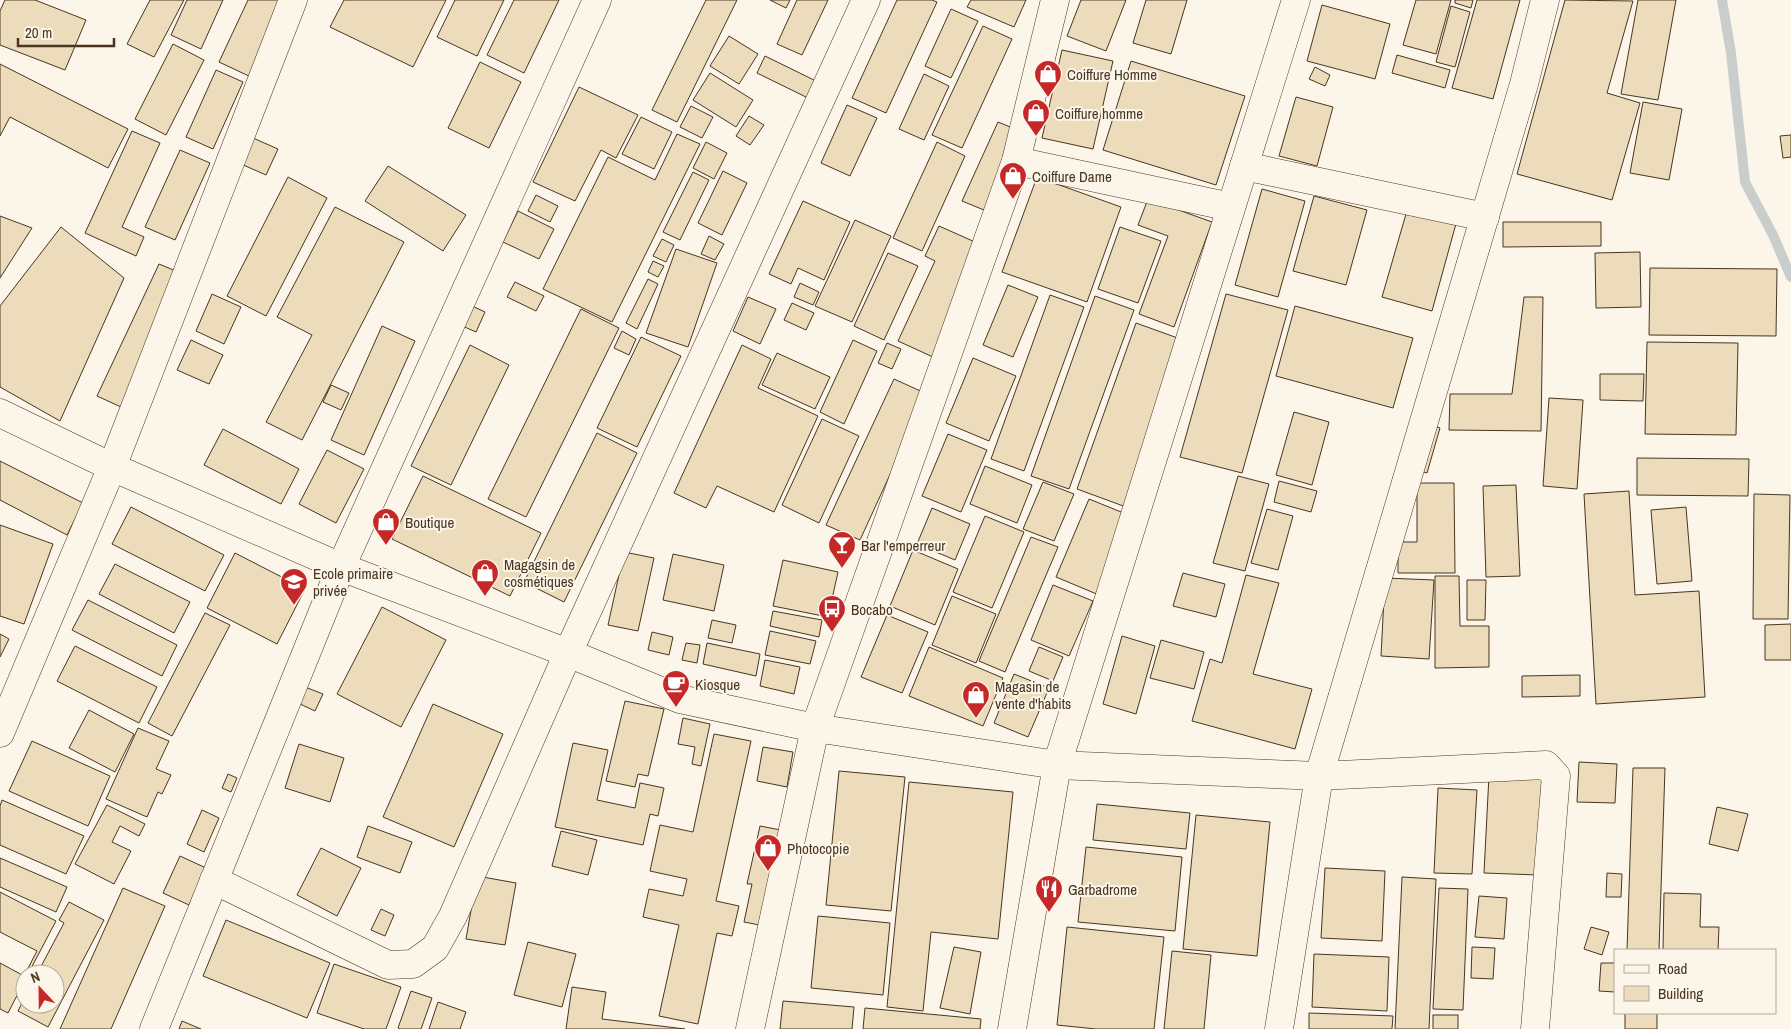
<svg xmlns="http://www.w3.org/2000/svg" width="1791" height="1029" viewBox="0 0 1791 1029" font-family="'Archivo Narrow',sans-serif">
	<rect width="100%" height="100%" fill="#fbf6e9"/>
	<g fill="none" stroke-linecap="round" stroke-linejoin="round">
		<!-- stream -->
		<path stroke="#c9cecd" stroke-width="10" d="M1722,0L1731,53L1745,182L1773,235L1791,277"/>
	</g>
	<!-- building -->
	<g fill="#ecdcbc" stroke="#4a3520">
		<path d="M5,0H35L86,20L65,70L0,45V11Z"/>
		<path d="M150,0H184L154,57L127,44Z"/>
		<path d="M187,0H223L201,49L171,35Z"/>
		<path d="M248,0H286L251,77L219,62Z"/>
		<path d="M344,0H446L413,67L330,27Z"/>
		<path d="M455,0H504L477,56L437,37Z"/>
		<path d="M514,0H559L524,73L487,55Z"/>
		<path d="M706,0H737L677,122L652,110Z"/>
		<path d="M770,0H790L786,8Z"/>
		<path d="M797,0H828L802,55L777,44Z"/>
		<path d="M897,0H932L937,2L886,113L852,98Z"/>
		<path d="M971,0H1026L1014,27L967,7Z"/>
		<path d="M1081,0H1126L1106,51L1067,36Z"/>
		<path d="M1146,0H1187L1171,54L1133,43Z"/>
		<path d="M1416,0H1451L1436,54L1403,45Z"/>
		<path d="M1455,0H1473L1471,8L1455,3Z"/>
		<path d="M1477,0H1520L1493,99L1452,88Z"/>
		<path d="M1565,0L1633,1L1607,93L1640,103L1612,200L1517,174Z"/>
		<path d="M1638,0H1676L1658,100L1621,94Z"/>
		<path d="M1322,5L1390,24L1375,79L1307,61Z"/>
		<path d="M1451,6L1470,12L1455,67L1436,62Z"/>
		<path d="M951,9L978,21L951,78L925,66Z"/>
		<path d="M983,26L1012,39L962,148L932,135Z"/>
		<path d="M729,36L758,54L739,84L710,66Z"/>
		<path d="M173,44L204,60L166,135L135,119Z"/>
		<path d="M1062,50L1113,61L1093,149L1042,138Z"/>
		<path d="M1397,55L1450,70L1445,88L1392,73Z"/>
		<path d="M765,56L818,82L810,99L757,73Z"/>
		<path d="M1131,61L1245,96L1216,185L1103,150Z"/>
		<path d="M480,62L521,82L489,148L448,128Z"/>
		<path d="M0,64L128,129L108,168L10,117L0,136Z"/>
		<path d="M1315,67L1330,75L1325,86L1309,79Z"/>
		<path d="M216,70L243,82L213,149L186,137Z"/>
		<path d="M710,73L753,100L736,127L693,100Z"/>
		<path d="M924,74L949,86L924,140L899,129Z"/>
		<path d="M579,87L638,115L616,158L601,150L575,201L533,182Z"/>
		<path d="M1296,97L1333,107L1317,166L1279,156Z"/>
		<path d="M1643,102L1682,109L1669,180L1630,173Z"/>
		<path d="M847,105L877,118L850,176L821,163Z"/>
		<path d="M691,106L713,117L702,138L680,127Z"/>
		<path d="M749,116L764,125L750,145L736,136Z"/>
		<path d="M641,117L672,132L654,169L622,154Z"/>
		<path d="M998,122L1020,131L984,210L962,201Z"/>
		<path d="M132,131L160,143L122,227L144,237L136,256L85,233Z"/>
		<path d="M677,134L700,144L612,322L543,289L608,157L655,180Z"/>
		<path d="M1791,135V157L1783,158L1780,136Z"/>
		<path d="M253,138L278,149L266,175L241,164Z"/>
		<path d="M706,142L727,153L714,179L693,168Z"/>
		<path d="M937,142L965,156L922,251L893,238Z"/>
		<path d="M180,150L210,163L175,240L145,227Z"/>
		<path d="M388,166L466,215L443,251L365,201Z"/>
		<path d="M723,171L747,183L722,235L698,223Z"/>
		<path d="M693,172L709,180L680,240L663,232Z"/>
		<path d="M288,177L327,198L266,316L227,296Z"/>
		<path d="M1037,177L1121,207L1087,302L1002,272Z"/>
		<path d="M1262,189L1305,201L1278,297L1235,285Z"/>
		<path d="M536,195L558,206L550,222L528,211Z"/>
		<path d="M1314,196L1367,210L1346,285L1293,271Z"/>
		<path d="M1148,199L1212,222L1174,327L1139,314L1168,236L1138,225Z"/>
		<path d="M803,201L850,222L824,280L798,268L791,284L769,274Z"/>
		<path d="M335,207L404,242L302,440L266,422L312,335L277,317Z"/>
		<path d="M1408,207L1457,220L1432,311L1382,297Z"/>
		<path d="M518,211L554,229L539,259L503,242Z"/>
		<path d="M0,216L32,228L0,278Z"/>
		<path d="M855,220L891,236L852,322L815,306Z"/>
		<path d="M1503,222H1601V246L1503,247Z"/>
		<path d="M939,226L984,246L933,357L898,341L935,261L925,256Z"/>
		<path d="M61,227L124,278L60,421L0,387V306Z"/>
		<path d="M1120,227L1161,241L1138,303L1098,289Z"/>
		<path d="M709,236L724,244L715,260L701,254Z"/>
		<path d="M662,239L674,245L666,262L653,256Z"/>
		<path d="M676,249L717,263L688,347L646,333Z"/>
		<path d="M1640,252L1641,307L1596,308L1595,253Z"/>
		<path d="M888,253L918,266L884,340L854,326Z"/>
		<path d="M653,261L664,266L658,277L648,272Z"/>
		<path d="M159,264L183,274L121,407L97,396Z"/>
		<path d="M1650,268L1777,269L1776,336L1649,335Z"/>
		<path d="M648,279L658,284L637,329L626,323Z"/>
		<path d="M515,282L544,296L536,311L507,297Z"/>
		<path d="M800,283L819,292L813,305L794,297Z"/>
		<path d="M1008,285L1038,297L1013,357L983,345Z"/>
		<path d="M212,294L241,307L224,344L196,331Z"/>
		<path d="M1226,294L1288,310L1242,473L1180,457Z"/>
		<path d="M1050,295L1084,307L1024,471L991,459Z"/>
		<path d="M1095,296L1134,310L1069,489L1031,476Z"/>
		<path d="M748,297L776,309L760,344L733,331Z"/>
		<path d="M1524,297H1543L1541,431L1449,430L1450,394H1512Z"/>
		<path d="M792,303L814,313L806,330L784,320Z"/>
		<path d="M470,305L485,312L476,332L460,325Z"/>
		<path d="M1295,306L1413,338L1393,408L1276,376Z"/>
		<path d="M581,309L619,328L526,517L488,499Z"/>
		<path d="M1136,323L1186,341L1126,507L1077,489Z"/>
		<path d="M382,326L415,341L364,455L331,440Z"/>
		<path d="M622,331L636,339L629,355L614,348Z"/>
		<path d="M641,337L681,356L637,447L597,428Z"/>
		<path d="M191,340L223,355L209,384L177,370Z"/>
		<path d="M853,340L877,351L844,424L820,412Z"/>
		<path d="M1647,342L1738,343L1736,435L1645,434Z"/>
		<path d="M887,343L901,349L892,369L878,363Z"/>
		<path d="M470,345L509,365L451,485L411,466Z"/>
		<path d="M742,345L771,359L758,388L818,416L774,512L717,486L706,508L674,493Z"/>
		<path d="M777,353L830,377L815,409L762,385Z"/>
		<path d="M973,358L1016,376L989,441L946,423Z"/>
		<path d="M1600,374H1644L1643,401L1600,400Z"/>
		<path d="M894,379L927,394L860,540L826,525Z"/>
		<path d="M331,385L349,393L341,410L323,402Z"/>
		<path d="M1549,398L1583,400L1577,489L1543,486Z"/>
		<path d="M1294,412L1329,422L1312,485L1276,475Z"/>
		<path d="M822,419L859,436L819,523L782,505Z"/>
		<path d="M1425,423L1440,428L1427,473L1412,469Z"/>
		<path d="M223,429L299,469L281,504L204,465Z"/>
		<path d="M597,433L637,453L564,602L524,582Z"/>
		<path d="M948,434L987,450L961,512L922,496Z"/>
		<path d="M327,450L364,469L336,523L299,504Z"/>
		<path d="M1637,458L1749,459L1748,496L1637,495Z"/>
		<path d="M0,461L83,503L67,535L0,500Z"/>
		<path d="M985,466L1032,485L1017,523L970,504Z"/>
		<path d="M423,476L541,533L510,596L392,539Z"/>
		<path d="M1238,476L1269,484L1245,571L1213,563Z"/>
		<path d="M1279,481L1317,491L1311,512L1274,502Z"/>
		<path d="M1043,482L1074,494L1054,541L1023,529Z"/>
		<path d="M1417,483H1454L1455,573H1398V542H1417Z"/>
		<path d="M1516,485L1520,576L1486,577L1483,486Z"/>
		<path d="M1629,491L1635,595L1699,591L1705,697L1596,704L1584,494Z"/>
		<path d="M1754,494L1790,495L1788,619H1753Z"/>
		<path d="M1089,499L1131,516L1099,595L1056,577Z"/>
		<path d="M131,507L224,555L205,591L112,544Z"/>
		<path d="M1686,507L1692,581L1657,584L1651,510Z"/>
		<path d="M932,508L970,524L955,560L917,544Z"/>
		<path d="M1267,509L1293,516L1278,570L1251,563Z"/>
		<path d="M985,516L1024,532L992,608L953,592Z"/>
		<path d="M0,525L53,544L24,624L0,616Z"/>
		<path d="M1031,537L1058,547L1005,672L979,661Z"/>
		<path d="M913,550L958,569L935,625L890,606Z"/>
		<path d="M624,552L654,558L638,631L608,625Z"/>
		<path d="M235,553L305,589L277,644L207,608Z"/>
		<path d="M673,554L724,565L714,611L663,600Z"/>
		<path d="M783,560L838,572L828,617L773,606Z"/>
		<path d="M115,564L190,602L174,633L99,594Z"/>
		<path d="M1183,573L1225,584L1216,617L1173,606Z"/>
		<path d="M1246,575L1279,583L1253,674L1312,689L1295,749L1192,721L1210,659L1222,663Z"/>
		<path d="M1435,576H1459L1460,626H1489V667L1435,668Z"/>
		<path d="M1385,578L1434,580L1429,659L1381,656Z"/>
		<path d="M1467,580H1486L1485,620H1467Z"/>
		<path d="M1053,585L1093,601L1069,656L1031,640Z"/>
		<path d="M952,596L996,614L976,663L932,645Z"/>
		<path d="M88,600L177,645L162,676L72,630Z"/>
		<path d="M382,607L446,640L401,727L337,694Z"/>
		<path d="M773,611L822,620L819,637L770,626Z"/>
		<path d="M205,613L230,625L172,736L148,723Z"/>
		<path d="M887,615L928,632L902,693L861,677Z"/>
		<path d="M712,620L736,625L732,643L708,638Z"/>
		<path d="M1791,624V660H1765V625Z"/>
		<path d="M770,631L816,641L810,664L765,655Z"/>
		<path d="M652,632L673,637L669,655L648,650Z"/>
		<path d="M0,634L9,639L0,657Z"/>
		<path d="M1122,636L1155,646L1136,714L1103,704Z"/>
		<path d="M1161,640L1204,652L1194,689L1150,678Z"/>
		<path d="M686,643L700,645L697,663L682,660Z"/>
		<path d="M707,643L760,654L756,676L703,664Z"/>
		<path d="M75,646L157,687L139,723L57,681Z"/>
		<path d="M929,647L1003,678L983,726L909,696Z"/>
		<path d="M1039,647L1063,657L1053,681L1029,671Z"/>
		<path d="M765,660L800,667L794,694L760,686Z"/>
		<path d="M1014,674L1049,688L1028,737L994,723Z"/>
		<path d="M1580,675V696L1522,697V676Z"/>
		<path d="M305,687L323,694L315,711L298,703Z"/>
		<path d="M625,701L664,709L648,776L638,774L635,787L606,781Z"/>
		<path d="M433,704L503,734L454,847L383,817Z"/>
		<path d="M89,710L134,734L115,772L69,748Z"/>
		<path d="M683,718L710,724L701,766L692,764L695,747L678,744Z"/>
		<path d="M138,728L169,741L156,769L171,775L162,794L158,792L147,817L106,799Z"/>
		<path d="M714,734L751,741L716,901L739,906L732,936L717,933L698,1024L659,1016L679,925L643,917L649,889L683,896L687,879L650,871L660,825L693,832Z"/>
		<path d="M32,741L110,776L88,826L9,791Z"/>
		<path d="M573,743L608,750L597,800L635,808L640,783L664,788L658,816L650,814L643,845L555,827Z"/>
		<path d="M299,744L344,758L330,802L285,788Z"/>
		<path d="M763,747L793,752L787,787L757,781Z"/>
		<path d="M1579,762L1617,764L1615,803L1577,802Z"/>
		<path d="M1633,768H1665L1659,950H1627Z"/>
		<path d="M839,771L905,777L891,911L826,905Z"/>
		<path d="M228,774L237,778L231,792L222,788Z"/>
		<path d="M1489,775L1543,778L1538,875L1484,873Z"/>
		<path d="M909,782L1013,792L998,939L931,932L923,1011L887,1007Z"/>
		<path d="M1438,788L1477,790L1472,874L1434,873Z"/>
		<path d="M2,800L84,836L66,874L0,845V806Z"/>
		<path d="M1097,804L1190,813L1186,849L1093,840Z"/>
		<path d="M107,805L145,824L139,836L120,826L112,842L131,851L114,884L75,864Z"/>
		<path d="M1717,807L1748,814L1738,851L1709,844Z"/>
		<path d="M202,810L219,818L204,852L187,844Z"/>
		<path d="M1196,815L1270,822L1257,956L1183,949Z"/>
		<path d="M368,826L412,842L400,873L357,857Z"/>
		<path d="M760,826L786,831L765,926L744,922L752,884H747Z"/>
		<path d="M561,831L597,840L588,875L552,866Z"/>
		<path d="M1086,847L1182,857L1175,931L1078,922Z"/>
		<path d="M321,848L361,868L337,916L297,895Z"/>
		<path d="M180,856L206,868L189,905L163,893Z"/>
		<path d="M0,858L67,887L56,912L0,887Z"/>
		<path d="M1325,868L1385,871L1382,941L1321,938Z"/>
		<path d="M1607,873L1622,874L1621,897H1606Z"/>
		<path d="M477,876L516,883L505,945L466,939Z"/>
		<path d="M1402,877L1436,879L1429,1029H1395Z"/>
		<path d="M123,888L165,906L111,1029H60Z"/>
		<path d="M1439,888L1468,889L1463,1010L1433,1009Z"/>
		<path d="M0,892L56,921L28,974H25L37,951L0,932Z"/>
		<path d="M1664,893L1701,894L1700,927H1719L1718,950H1663Z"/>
		<path d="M1479,896L1507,898L1504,939L1475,937Z"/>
		<path d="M69,902L104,920L48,1027L18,1011L25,997V1004H55V974H37L64,923L59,920Z"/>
		<path d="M381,909L394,915L385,936L371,930Z"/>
		<path d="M818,916L890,923L883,995L811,988Z"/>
		<path d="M226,920L330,963L307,1018L203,976Z"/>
		<path d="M1067,927L1164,937L1154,1029H1096L1057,1025Z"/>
		<path d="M1591,927L1609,932L1602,955L1584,949Z"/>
		<path d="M528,942L576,954L562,1007L514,995Z"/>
		<path d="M954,947L981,952L970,1014L940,1008Z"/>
		<path d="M1472,947L1495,948L1493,979L1471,978Z"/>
		<path d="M1172,951L1211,955L1204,1029H1164Z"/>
		<path d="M1314,954L1389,957L1387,1011L1312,1007Z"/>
		<path d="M0,963L24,976L25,975V980L8,1013L0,1009Z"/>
		<path d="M1601,963H1615V992L1599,991Z"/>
		<path d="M334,964L401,987L386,1029H364L317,1013Z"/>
		<path d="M572,987L606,992L602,1019L685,1029H566Z"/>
		<path d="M411,991L432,998L421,1029H400L398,1028Z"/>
		<path d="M783,1001L854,1007L852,1029H780Z"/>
		<path d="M438,1002L466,1012L460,1029H429Z"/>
		<path d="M865,1008L981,1019L980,1029H863Z"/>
		<path d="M1309,1013L1393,1016L1392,1029H1309Z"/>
		<rect x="1625" y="1013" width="32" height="16"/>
		<rect x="1433" y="1015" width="25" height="14"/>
		<path d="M182,1021L201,1029H179Z"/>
	</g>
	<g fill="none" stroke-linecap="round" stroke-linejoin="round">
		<defs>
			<g id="street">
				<path d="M1016,161L1231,207"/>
				<path d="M1244,166L1485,217"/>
				<path d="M0,413L112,467L341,567L568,653L680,699L815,728L1057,765L1319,776L1546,765L1556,776L1535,1029"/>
				<path d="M0,733L112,467L293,0"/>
				<path d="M214,880L388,965L413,964L435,948L453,916L568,653L866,0"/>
				<path d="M154,1029L341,567L597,0"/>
				<path d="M750,1029L815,728L1016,161L1055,0"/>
				<path d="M1012,1029L1057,765L1296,0"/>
				<path d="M1279,1029L1319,776L1524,84L1545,0"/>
			</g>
		</defs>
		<!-- street casing -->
		<use href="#street" stroke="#4a3520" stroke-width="29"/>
		<!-- street -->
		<use href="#street" stroke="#fbf6e9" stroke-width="28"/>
	</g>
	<!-- icons -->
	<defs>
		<symbol id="shop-pin" viewBox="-11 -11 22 30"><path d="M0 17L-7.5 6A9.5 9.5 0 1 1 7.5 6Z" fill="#c62828" stroke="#fbf6e9"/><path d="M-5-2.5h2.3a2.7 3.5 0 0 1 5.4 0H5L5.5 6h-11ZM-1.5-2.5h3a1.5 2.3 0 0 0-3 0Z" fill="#fff"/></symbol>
		<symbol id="bar-pin" viewBox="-11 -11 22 30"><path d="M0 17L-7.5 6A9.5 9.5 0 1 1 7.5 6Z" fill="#c62828" stroke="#fbf6e9"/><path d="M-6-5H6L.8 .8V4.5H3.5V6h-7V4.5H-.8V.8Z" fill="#fff"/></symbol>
		<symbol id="school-pin" viewBox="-11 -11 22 30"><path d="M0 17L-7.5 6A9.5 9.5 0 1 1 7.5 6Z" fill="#c62828" stroke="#fbf6e9"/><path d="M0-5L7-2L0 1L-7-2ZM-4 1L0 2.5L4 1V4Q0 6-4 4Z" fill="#fff"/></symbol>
		<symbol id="bus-pin" viewBox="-11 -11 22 30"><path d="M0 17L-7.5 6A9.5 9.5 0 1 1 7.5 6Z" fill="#c62828" stroke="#fbf6e9"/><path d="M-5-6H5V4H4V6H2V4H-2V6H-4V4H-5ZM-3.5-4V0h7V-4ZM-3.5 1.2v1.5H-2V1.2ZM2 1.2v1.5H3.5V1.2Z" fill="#fff"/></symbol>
		<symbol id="cafe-pin" viewBox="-11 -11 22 30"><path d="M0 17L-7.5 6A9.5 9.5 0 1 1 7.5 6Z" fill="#c62828" stroke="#fbf6e9"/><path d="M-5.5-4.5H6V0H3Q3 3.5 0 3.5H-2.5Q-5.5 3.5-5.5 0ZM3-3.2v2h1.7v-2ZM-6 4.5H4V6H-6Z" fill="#fff"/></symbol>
		<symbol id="restaurant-pin" viewBox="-11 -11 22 30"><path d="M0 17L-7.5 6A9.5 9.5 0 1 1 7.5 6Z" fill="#c62828" stroke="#fbf6e9"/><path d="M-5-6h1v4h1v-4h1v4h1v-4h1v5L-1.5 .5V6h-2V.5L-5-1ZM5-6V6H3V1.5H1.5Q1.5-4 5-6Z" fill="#fff"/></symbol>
	</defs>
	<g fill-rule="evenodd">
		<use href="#shop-pin" x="1032" y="58" width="32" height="43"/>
		<use href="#shop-pin" x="1020" y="97" width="32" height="43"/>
		<use href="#shop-pin" x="997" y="160" width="32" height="43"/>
		<use href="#shop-pin" x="370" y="506" width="32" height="43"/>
		<use href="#bar-pin" x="826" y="529" width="32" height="43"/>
		<use href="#shop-pin" x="469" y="557" width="32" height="43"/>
		<use href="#school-pin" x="278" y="566" width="32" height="43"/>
		<use href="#bus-pin" x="816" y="593" width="32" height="43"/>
		<use href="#cafe-pin" x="660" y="668" width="32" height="43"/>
		<use href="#shop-pin" x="960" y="679" width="32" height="43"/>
		<use href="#shop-pin" x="752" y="832" width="32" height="43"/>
		<use href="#restaurant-pin" x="1033" y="873" width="32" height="43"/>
	</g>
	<g text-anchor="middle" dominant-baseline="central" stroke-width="4" stroke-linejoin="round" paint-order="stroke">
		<!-- poi labels -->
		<g font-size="15" fill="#4a3520" stroke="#fbf6e9" text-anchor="start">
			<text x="1067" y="74">Coiffure Homme</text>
			<text x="1055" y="113">Coiffure homme</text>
			<text x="1032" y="176">Coiffure Dame</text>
			<text x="405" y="522">Boutique</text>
			<text x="861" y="545">Bar l'emperreur</text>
			<text x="504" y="564">Magagsin de<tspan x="504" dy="17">cosmétiques</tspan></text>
			<text x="313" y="573">Ecole primaire<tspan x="313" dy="17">privée</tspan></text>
			<text x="851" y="609">Bocabo</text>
			<text x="695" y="684">Kiosque</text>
			<text x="995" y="686">Magasin de<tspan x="995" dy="17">vente d'habits</tspan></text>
			<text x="787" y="848">Photocopie</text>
			<text x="1068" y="889">Garbadrome</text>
		</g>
	</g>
	<!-- legend -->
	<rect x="1614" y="949" width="162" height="65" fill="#fbf6e9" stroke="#b4a999"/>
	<rect x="1624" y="965" width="25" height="8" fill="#fbf6e9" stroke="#b4a999"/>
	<text x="1658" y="974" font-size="15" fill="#4a3520">Road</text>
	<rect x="1624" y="986" width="25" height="15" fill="#ecdcbc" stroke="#b4a999"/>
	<text x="1658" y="999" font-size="15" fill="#4a3520">Building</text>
	<!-- north arrow -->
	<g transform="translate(40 989) rotate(338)"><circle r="24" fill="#fbf6e9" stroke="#b4a999"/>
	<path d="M0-4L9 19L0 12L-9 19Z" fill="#c62828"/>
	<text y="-8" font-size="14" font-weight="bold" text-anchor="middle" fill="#4a3520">N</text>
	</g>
	<!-- scale -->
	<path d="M18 38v8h96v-8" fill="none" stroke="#4a3520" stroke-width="2.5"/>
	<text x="25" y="38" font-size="15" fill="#4a3520" stroke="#fbf6e9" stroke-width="4" paint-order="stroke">20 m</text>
</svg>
